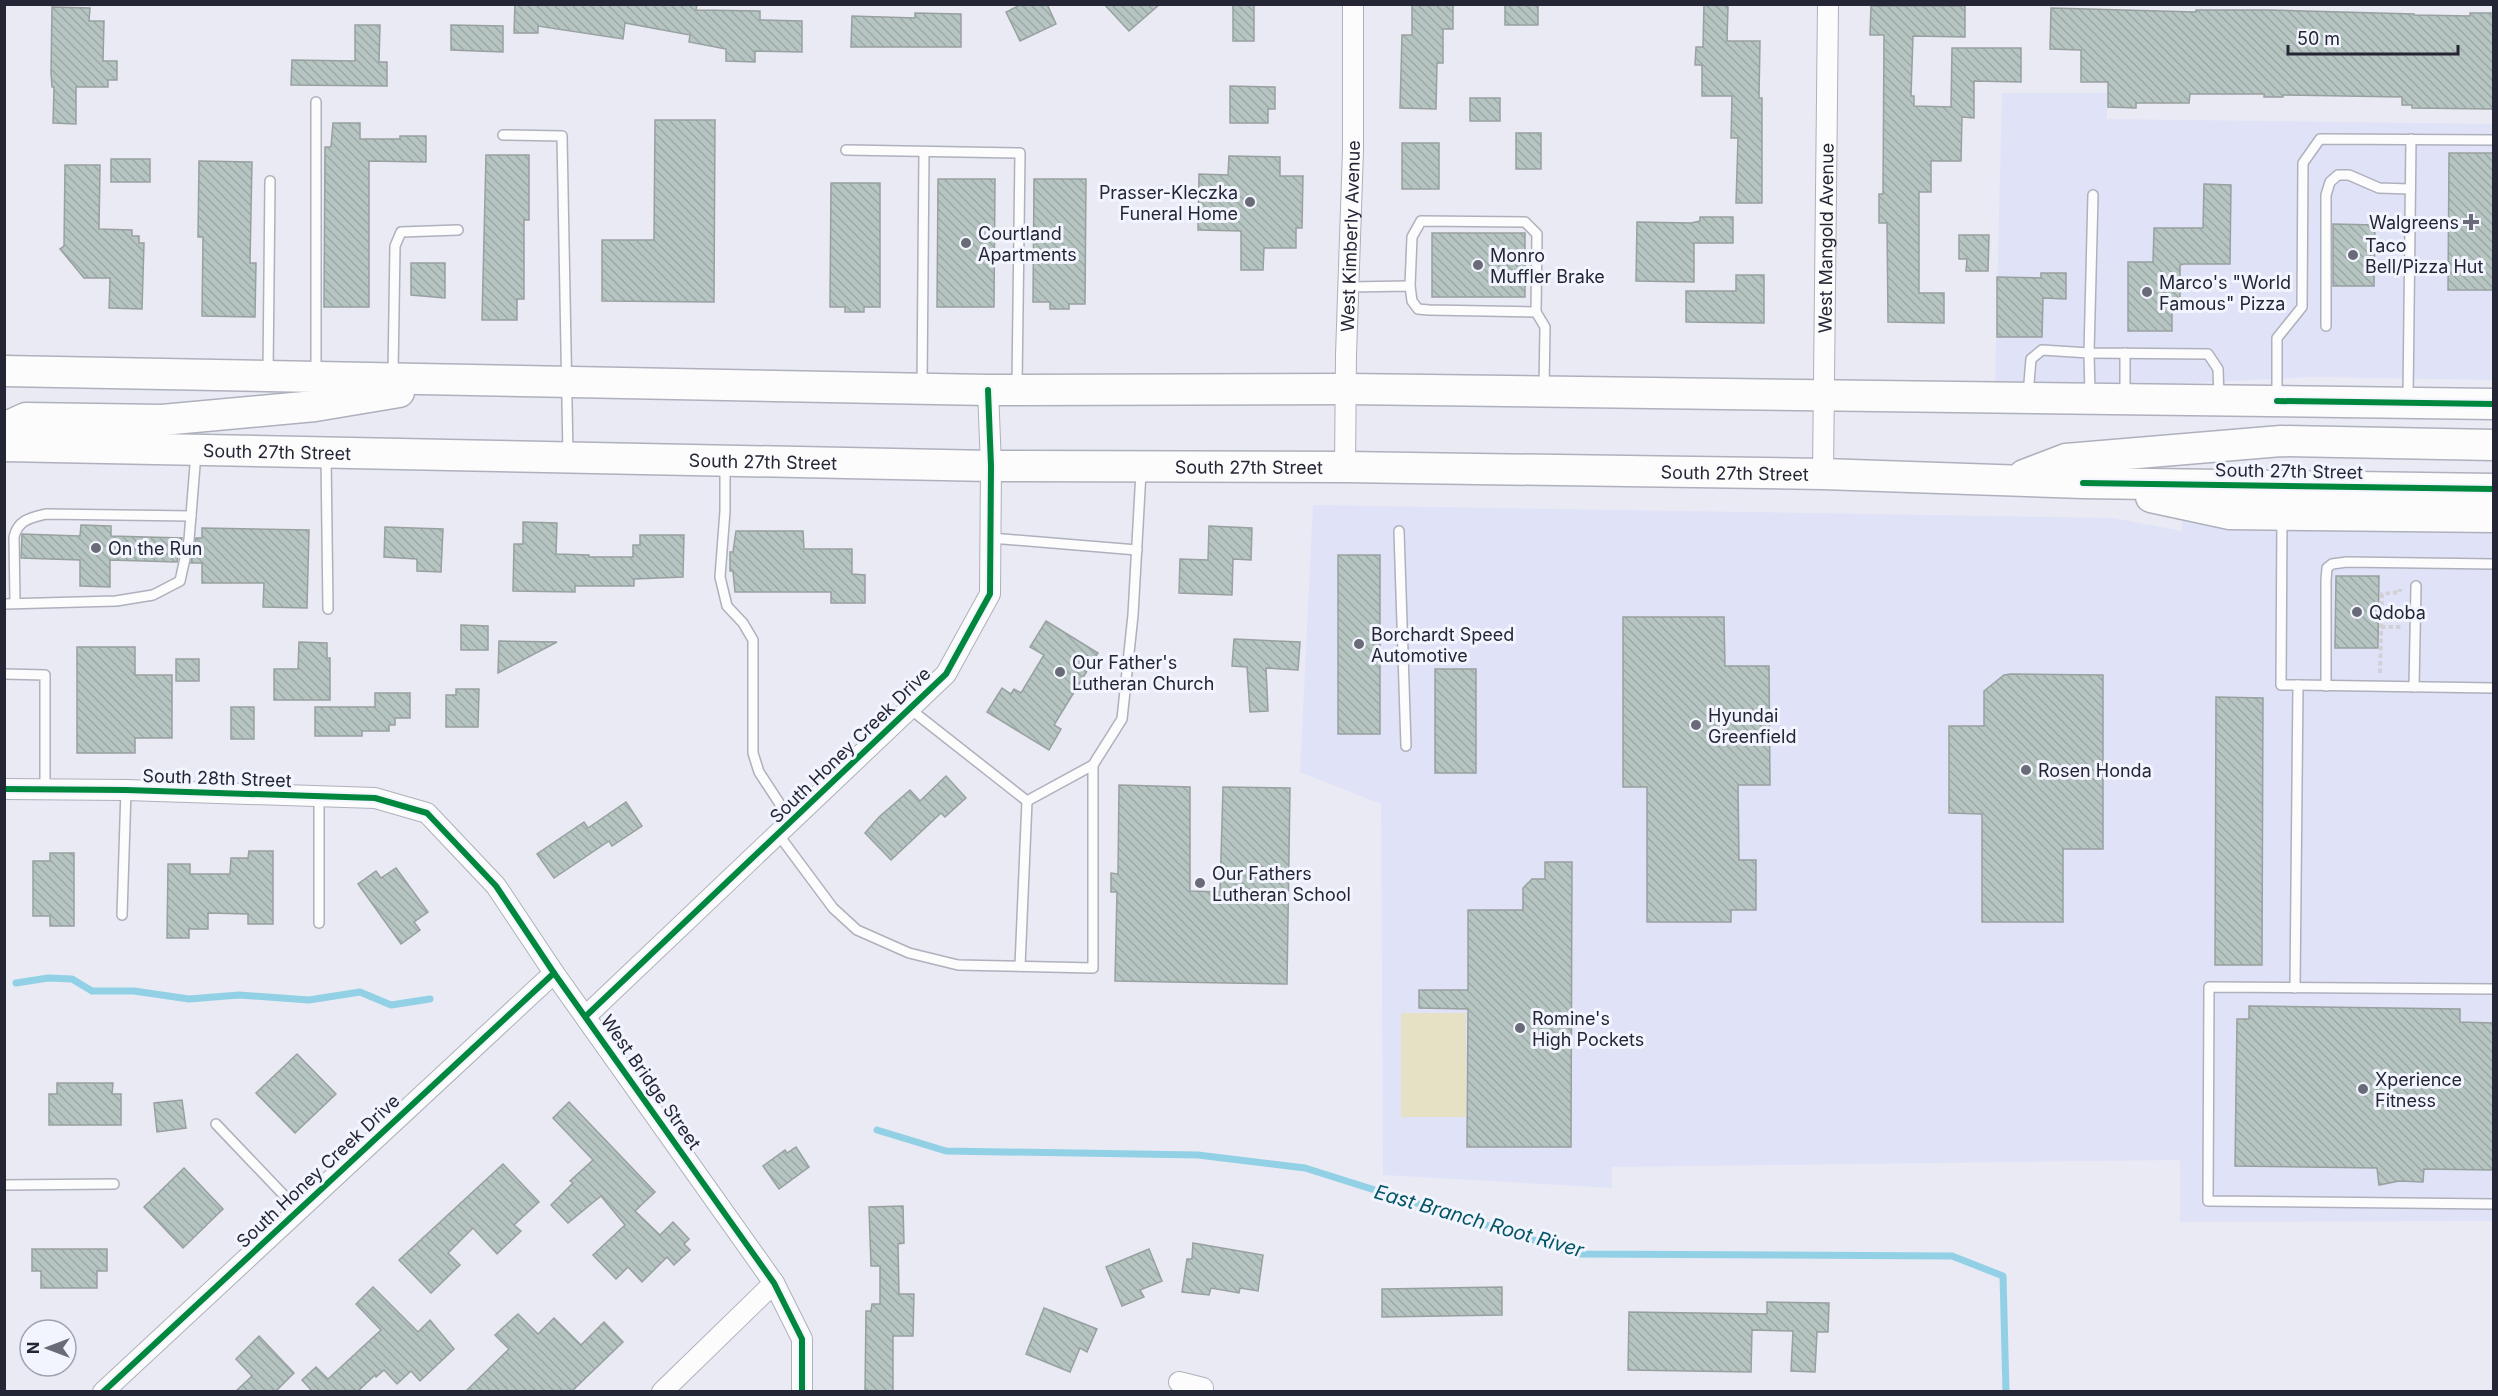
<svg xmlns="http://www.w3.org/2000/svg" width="2498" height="1396" viewBox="0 0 2498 1396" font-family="Inter,sans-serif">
	<defs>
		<pattern id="building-back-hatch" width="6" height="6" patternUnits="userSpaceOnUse" patternTransform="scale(1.5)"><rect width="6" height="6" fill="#b6c5c1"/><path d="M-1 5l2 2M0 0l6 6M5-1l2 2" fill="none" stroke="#9ca9a6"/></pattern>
	</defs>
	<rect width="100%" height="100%" fill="#e9eaf4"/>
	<!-- built -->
	<g fill="#e0e3f8">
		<path d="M2002,93H2107V119L2493,124V380L2314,377L2169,384L1995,382Z"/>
		<path d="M1313,505L2114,518L2182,531V517L2493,527V1221L2180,1222V1160L1612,1167V1188L1383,1175L1381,804L1300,772Z"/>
	</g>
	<!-- pitch -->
	<rect fill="#e6e0c4" x="1401" y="1013" width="65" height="104"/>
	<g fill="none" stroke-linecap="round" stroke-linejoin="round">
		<!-- stream -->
		<g stroke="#92d1e5" stroke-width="7">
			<path d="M16,983L48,978L72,979L92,991H134L189,999L239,995L309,1000L360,992L391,1005L430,999"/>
			<path d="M877,1130L946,1151L1198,1155L1305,1168L1578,1254L1952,1256L2003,1276L2006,1392"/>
		</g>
	</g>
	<!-- building -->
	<g fill="url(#building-back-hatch)" stroke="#98a0a0" stroke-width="1.5">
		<path d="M515,4H697L696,10L760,11V20L802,21V52L755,51V62L726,61V49L689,42L690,35L625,23L623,39L538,26V33H514Z"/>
		<path d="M1022,4H1047L1056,24L1020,41L1006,12Z"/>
		<path d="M1104,4H1160L1129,31Z"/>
		<rect x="1233" y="4" width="21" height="37"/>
		<path d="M1412,4H1453V29H1443V63H1437L1436,109L1400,108L1402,35H1412Z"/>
		<rect x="1505" y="4" width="33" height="21"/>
		<path d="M1704,4H1725L1728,7L1727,41H1760L1759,98H1762V203H1736L1738,138H1731L1732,96H1702V65H1695L1696,47H1703Z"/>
		<path d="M1871,6H1965V37L1913,36L1911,96H1914V106L1951,107L1952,48H2021V82L1974,81V118L1962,117L1961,161H1931V192H1919V293H1944V323L1888,322L1887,223H1879V194H1883L1884,35H1870Z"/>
		<path d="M52,7L90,8L89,21H104L103,61H117V80H108V87H76V124L53,123L54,87H52L51,73Z"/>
		<path d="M2051,8L2196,12V10H2269L2414,14V15L2470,16V13H2493V109L2412,108V105H2402V97L2283,95V97H2264V94H2190L2189,103H2136V108L2108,107V82H2081V50L2050,49Z"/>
		<path d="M915,13L961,14V47H851L852,16L915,18Z"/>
		<path d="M355,25H380L379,62H387V86L291,85L292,60L355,61Z"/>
		<path d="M451,25L503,26V52L451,50Z"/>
		<path d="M1230,86L1275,87V109H1268V123H1230Z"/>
		<rect x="1470" y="98" width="30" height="23"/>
		<path d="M655,120H715L714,302L602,301V240H654Z"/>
		<path d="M333,123H360V139H400V136H426V162L369,161V307H324L325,147H331Z"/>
		<rect x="1516" y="133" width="25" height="36"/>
		<rect x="1402" y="143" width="37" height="46"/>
		<path d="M2449,153H2493V290H2448Z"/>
		<path d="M486,155H529V220H524V299H517V320H482Z"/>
		<path d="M1229,156L1280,157V176H1303L1302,228H1296V248H1264L1263,270H1241V231L1198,230L1199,174L1228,175Z"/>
		<rect x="111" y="159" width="39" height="23"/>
		<path d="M199,161L252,162L250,263H256L255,317L202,316L203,237H198Z"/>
		<path d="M65,165H100L99,229L132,230V236H139V243H144L142,309L109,308L110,278H84L60,249L64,246Z"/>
		<path d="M938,179H995L994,307H937Z"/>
		<path d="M1034,179H1086L1085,304H1069V309H1050V302H1033Z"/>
		<path d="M831,183H880V307H864V312H845V307H830Z"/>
		<path d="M2204,184L2231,185L2230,264H2184L2180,265V304H2172V331H2128V262H2153L2154,228H2203Z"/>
		<path d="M1700,217H1733V243H1694V282L1636,281L1637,222L1691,223L1700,221Z"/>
		<path d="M2333,224L2375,225L2374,286H2333Z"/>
		<rect x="1432" y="233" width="93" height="64"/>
		<path d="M1959,235H1989L1988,271H1966L1967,259H1959Z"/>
		<path d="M411,263H445V298L411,295Z"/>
		<path d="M2041,273H2066V299L2043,298L2042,337H1997V277L2041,278Z"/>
		<path d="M1736,275H1764V323L1686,322V291H1736Z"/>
		<path d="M523,522L557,523L556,554L589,555V557H633V545H640V535H684L683,577L634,579V586H575V592L513,591L514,544H523Z"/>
		<path d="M81,525L111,526V536L182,538L177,562L110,560V587L80,586V560L21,558L22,534L80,536Z"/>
		<path d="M1209,526L1252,528L1251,560L1233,559L1232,595L1179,593L1180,559L1208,560Z"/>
		<path d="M385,527L443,529L441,572L417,571V559L384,557Z"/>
		<path d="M202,528L309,530L307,608L263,607L264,583H202V563H191L196,538H202Z"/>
		<path d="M736,531H803L804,549H852V574L865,575V603H831V592H735L733,571H730V552H733Z"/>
		<rect x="1338" y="555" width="42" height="179"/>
		<path d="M2336,576H2379L2378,648H2335Z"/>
		<path d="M1623,617H1724L1725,666H1769L1770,785H1738L1739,860H1756V910H1731V922H1647V787H1623Z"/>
		<path d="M1046,621L1098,653L1054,725L1061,729L1049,750L987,712L1002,688L1011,694L1014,689L1021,693L1044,655L1030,647Z"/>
		<path d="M461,625L488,626V650H461Z"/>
		<path d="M1234,639L1300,642L1298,670L1266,668L1268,711L1250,712L1247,667L1232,666Z"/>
		<path d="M499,641L557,642L498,673Z"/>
		<path d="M299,642L327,643V658H330V700H274V669H298Z"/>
		<path d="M77,647H135V675H172V738H135V753H77Z"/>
		<rect x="176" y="659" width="23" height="22"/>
		<rect x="1435" y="669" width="41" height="104"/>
		<path d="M2011,674L2103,675V849H2063V922H1982V814L1949,813V726H1984V691L2004,675Z"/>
		<path d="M456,689H479L478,727H446V695H456Z"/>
		<path d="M375,693H410V718H395V725H389V731H362V736H315V707H375Z"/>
		<path d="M2216,697L2263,698L2262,965H2215Z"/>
		<rect x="231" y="707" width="23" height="32"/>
		<path d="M946,776L966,798L945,817L941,813L891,860L865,833L879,817L910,790L920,801Z"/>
		<path d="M1119,785L1190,787V891L1220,892L1223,787L1290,788L1287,984L1115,981L1117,892H1111V873L1118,874Z"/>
		<path d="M626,802L642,826L612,846L609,841L554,878L537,854L584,822L588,828Z"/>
		<path d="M249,851H273V924H248V914L208,913V929H189V938H167L168,864H190V874H230L231,858H248Z"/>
		<path d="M50,853H74V926H50V916H33V861H50Z"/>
		<path d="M1545,862H1572L1571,1147H1467L1468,1009L1419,1008V990H1468V910H1523V888L1532,879H1545Z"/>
		<path d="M396,868L428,912L414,922L420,930L401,944L358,884L376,871L381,878Z"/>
		<path d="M2249,1006L2460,1009V1022L2493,1023V1170L2424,1169L2423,1182L2399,1181L2379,1185L2377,1168L2235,1166L2237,1019H2249Z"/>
		<path d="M297,1054L336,1094L295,1133L256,1093Z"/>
		<path d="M57,1083H113L112,1094H121V1125H49V1094H57Z"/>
		<path d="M182,1100L186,1128L157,1132L154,1103Z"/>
		<path d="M569,1102L655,1192L635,1211L660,1235L673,1222L689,1239L684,1244L690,1250L674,1265L667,1257L642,1282L628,1267L616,1279L593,1255L625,1225L601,1196L568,1223L551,1205L573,1183L570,1181L593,1160L553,1118Z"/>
		<path d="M796,1147L809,1167L779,1189L763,1166L785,1150L787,1153Z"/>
		<path d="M503,1164L539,1202L514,1225L521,1231L497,1254L473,1228L448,1253L460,1265L431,1293L399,1260Z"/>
		<path d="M184,1168L223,1209L183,1248L144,1207Z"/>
		<path d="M903,1206L904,1243L898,1244L899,1294H914L913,1336H893V1392H865L866,1311H871L872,1304H880V1266H871L869,1207Z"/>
		<path d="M1193,1243L1263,1255L1258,1291L1240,1288L1239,1293L1211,1288L1209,1295L1182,1292L1187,1259H1192Z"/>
		<path d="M32,1249H107V1271H97V1288H41V1271H32Z"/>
		<path d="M1149,1249L1162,1281L1140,1290L1144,1297L1122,1306L1106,1267Z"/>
		<path d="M373,1287L418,1332L430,1320L454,1349L420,1381L411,1371L397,1384L384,1370L376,1377L375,1375L357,1392H313L302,1380L316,1367L328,1379L381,1330L356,1304Z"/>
		<path d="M1502,1287V1315L1382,1317V1289Z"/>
		<path d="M1767,1302L1829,1303L1828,1332H1817L1815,1372L1791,1371L1793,1331L1752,1330L1751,1372L1628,1370L1629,1312L1767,1314Z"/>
		<path d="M1044,1308L1097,1329L1087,1352L1080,1348L1070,1372L1026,1354Z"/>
		<path d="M518,1314L538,1334L554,1318L581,1345L604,1322L623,1342L571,1392H465L509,1349L495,1335Z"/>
		<path d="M259,1336L294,1373L275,1392H235L252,1376L236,1359Z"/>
	</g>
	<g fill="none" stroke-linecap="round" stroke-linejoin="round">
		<defs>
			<g id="lane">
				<path d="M316,102V374"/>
				<path d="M503,135L562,136L568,455"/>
				<path d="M846,150L1020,153L1017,385"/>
				<path d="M2093,195L2089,353L2208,354L2218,369L2219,398"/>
				<path d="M1410,286L1412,237L1421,221L1525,222L1537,234L1536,312"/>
				<path d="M1348,287L1410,286L1412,301L1418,309L1429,310L1536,312L1545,327L1544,389"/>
				<path d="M2326,326V195L2330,182L2338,175H2349L2379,188L2410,189"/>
				<path d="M2125,353V396"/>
				<path d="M268,373L270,181"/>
				<path d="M393,375L395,246L401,232L458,230"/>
				<path d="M922,386L924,152"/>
				<path d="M2028,395L2031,359L2042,350L2089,353L2090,395"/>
				<path d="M2277,396V338L2302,307L2303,163L2320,139L2494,140"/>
				<path d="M2408,398L2411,139"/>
				<path d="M326,456L328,609"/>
				<path d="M725,463V511L720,577L727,606L743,623L753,640V753L759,772L791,821"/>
				<path d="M2282,517L2281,685H2298L2295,988"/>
				<path d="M1399,531L1406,746"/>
				<path d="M991,538L1137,550"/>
				<path d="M15,603L14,537C18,520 30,518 46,514L191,516"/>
				<path d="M4,604L116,601L153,595L180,581L189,540L196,453"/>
				<path d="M4,674L45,675V789"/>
				<path d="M2298,685L2494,688"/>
				<path d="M2326,686V580L2327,568L2332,564L2347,562L2494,564"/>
				<path d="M2414,687L2416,586"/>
				<path d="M910,709L1027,801L1093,765L1122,719L1133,615L1141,472"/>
				<path d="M778,834L833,908L857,930L909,953L958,965L1093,968V765"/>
				<path d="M122,915L126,790"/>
				<path d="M319,923V798"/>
				<path d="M1020,966L1027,801"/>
				<path d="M2494,989L2209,987L2208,1201L2494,1204"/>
				<path d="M216,1124L298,1210"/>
				<path d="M4,1185L114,1184"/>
			</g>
			<g id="street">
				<path id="s1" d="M1345,467L1346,355L1353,150V4"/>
				<path id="s2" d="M1823,474L1828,4"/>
				<path d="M4,789L126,790L375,798L427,813L496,886L554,973L774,1283L802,1339V1392"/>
				<path d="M586,1016L946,674L990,594L991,466L988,390"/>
				<path d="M1179,1382L1203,1388V1392"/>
				<path d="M103,1392L554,973"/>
				<path d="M662,1392L774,1283"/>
			</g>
			<g id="primary">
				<path d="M4,371L988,390L1346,389L2494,404"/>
				<path d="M4,428L26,418L162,420L315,406L399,392"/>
				<path id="s3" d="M4,446L991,466L1345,467L1823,474L2083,483L2494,489"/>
				<path d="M2024,475L2066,459L2281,441L2494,445"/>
				<path d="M2151,497L2230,514L2494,517"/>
			</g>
		</defs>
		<!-- lane casing -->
		<use href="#lane" stroke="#aeb0bc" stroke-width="12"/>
		<!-- street casing -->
		<use href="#street" stroke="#aeb0bc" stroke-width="22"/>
		<!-- primary casing -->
		<use href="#primary" stroke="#aeb0bc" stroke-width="33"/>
		<!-- path -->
		<g stroke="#d1d1d5" stroke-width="4" stroke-dasharray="4.5 3" stroke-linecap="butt">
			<path d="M2381,627H2401"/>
			<path d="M2380,673L2382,594L2400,592V589"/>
		</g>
		<!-- lane -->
		<use href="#lane" stroke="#fcfcfd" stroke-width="9"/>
		<!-- street -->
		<use href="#street" stroke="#fcfcfd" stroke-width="20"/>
		<!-- primary -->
		<use href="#primary" stroke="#fcfcfd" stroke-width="30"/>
		<defs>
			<g id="cycleway">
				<path d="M2277,401L2494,404"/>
				<path d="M2083,483L2494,489"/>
				<path d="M4,789L126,790L375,798L427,813L496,886L554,973L774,1283L802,1339V1392"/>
				<path d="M586,1016L946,674L990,594L991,466L988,390"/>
				<path d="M103,1392L554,973"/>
			</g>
		</defs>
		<!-- cycleway casing -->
		<use href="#cycleway" stroke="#f3f5fe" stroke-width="10"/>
		<!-- cycleway -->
		<use href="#cycleway" stroke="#00873e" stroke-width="6"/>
	</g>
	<!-- markers -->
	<g fill="#696b78" stroke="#f3f5fe" stroke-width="2">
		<circle cx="1250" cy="202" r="6"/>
		<path d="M2468 213h6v6h6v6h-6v6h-6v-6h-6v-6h6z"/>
		<circle cx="966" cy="243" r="6"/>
		<circle cx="2353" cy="255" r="6"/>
		<circle cx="1478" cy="265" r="6"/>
		<circle cx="2147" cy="292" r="6"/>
		<circle cx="96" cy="548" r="6"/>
		<circle cx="2357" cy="612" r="6"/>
		<circle cx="1359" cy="644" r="6"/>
		<circle cx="1060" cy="672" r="6"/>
		<circle cx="1696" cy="725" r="6"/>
		<circle cx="2026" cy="770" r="6"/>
		<circle cx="1200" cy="883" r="6"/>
		<circle cx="1520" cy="1028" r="6"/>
		<circle cx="2363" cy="1089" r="6"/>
	</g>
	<g text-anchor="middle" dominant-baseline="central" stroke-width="6" stroke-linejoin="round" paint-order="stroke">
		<!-- poi labels -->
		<g font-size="18" fill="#242636" stroke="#f3f5fe" text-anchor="start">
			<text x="1238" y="192" text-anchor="end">Prasser-Kleczka<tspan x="1238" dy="21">Funeral Home</tspan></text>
			<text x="2459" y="222" text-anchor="end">Walgreens</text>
			<text x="978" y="233">Courtland<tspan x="978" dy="21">Apartments</tspan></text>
			<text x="2365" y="245">Taco<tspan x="2365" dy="21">Bell/Pizza Hut</tspan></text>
			<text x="1490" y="255">Monro<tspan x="1490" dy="21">Muffler Brake</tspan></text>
			<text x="2159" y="282">Marco's "World<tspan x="2159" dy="21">Famous" Pizza</tspan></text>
			<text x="108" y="548">On the Run</text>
			<text x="2369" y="612">Qdoba</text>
			<text x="1371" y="634">Borchardt Speed<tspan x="1371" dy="21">Automotive</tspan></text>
			<text x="1072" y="662">Our Father's<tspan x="1072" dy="21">Lutheran Church</tspan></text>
			<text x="1708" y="715">Hyundai<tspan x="1708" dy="21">Greenfield</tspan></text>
			<text x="2038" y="770">Rosen Honda</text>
			<text x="1212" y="873">Our Fathers<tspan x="1212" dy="21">Lutheran School</tspan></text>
			<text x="1532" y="1018">Romine's<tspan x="1532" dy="21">High Pockets</tspan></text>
			<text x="2375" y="1079">Xperience<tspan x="2375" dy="21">Fitness</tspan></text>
		</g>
		<!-- street labels -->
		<g font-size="18" fill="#242636" stroke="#f3f5fe">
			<text stroke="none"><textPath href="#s1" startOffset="231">West Kimberly Avenue</textPath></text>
			<text stroke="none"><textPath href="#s2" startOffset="236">West Mangold Avenue</textPath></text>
			<text stroke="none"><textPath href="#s3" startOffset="273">South 27th Street</textPath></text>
			<text stroke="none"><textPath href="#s3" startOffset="759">South 27th Street</textPath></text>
			<text stroke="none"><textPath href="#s3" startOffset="1245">South 27th Street</textPath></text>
			<text transform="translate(2289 471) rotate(1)">South 27th Street</text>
			<text stroke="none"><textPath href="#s3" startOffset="1731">South 27th Street</textPath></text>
			<text transform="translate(850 745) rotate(-44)">South Honey Creek Drive</text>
			<text transform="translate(217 778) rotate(2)">South 28th Street</text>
			<text transform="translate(651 1082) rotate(55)">West Bridge Street</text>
			<text transform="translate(318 1171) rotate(-43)">South Honey Creek Drive</text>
		</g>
		<!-- water labels -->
		<g font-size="20" font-style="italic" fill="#045567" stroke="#f3f5fe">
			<text transform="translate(1479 1221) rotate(16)">East Branch Root River</text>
		</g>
	</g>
	<!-- border -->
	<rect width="2498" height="1396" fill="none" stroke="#242636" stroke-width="12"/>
	<!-- north arrow -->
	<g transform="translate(48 1348) rotate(270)"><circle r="28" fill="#f3f5fe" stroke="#a0a2ae" stroke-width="1.5"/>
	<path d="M0-4.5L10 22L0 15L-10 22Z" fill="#696b78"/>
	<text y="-9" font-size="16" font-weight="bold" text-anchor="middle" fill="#242636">N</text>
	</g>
	<!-- scale -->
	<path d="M2288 45v9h170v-9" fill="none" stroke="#242636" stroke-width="3"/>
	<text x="2297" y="45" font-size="18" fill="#242636" stroke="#f3f5fe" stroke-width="4.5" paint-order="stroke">50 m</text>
</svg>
